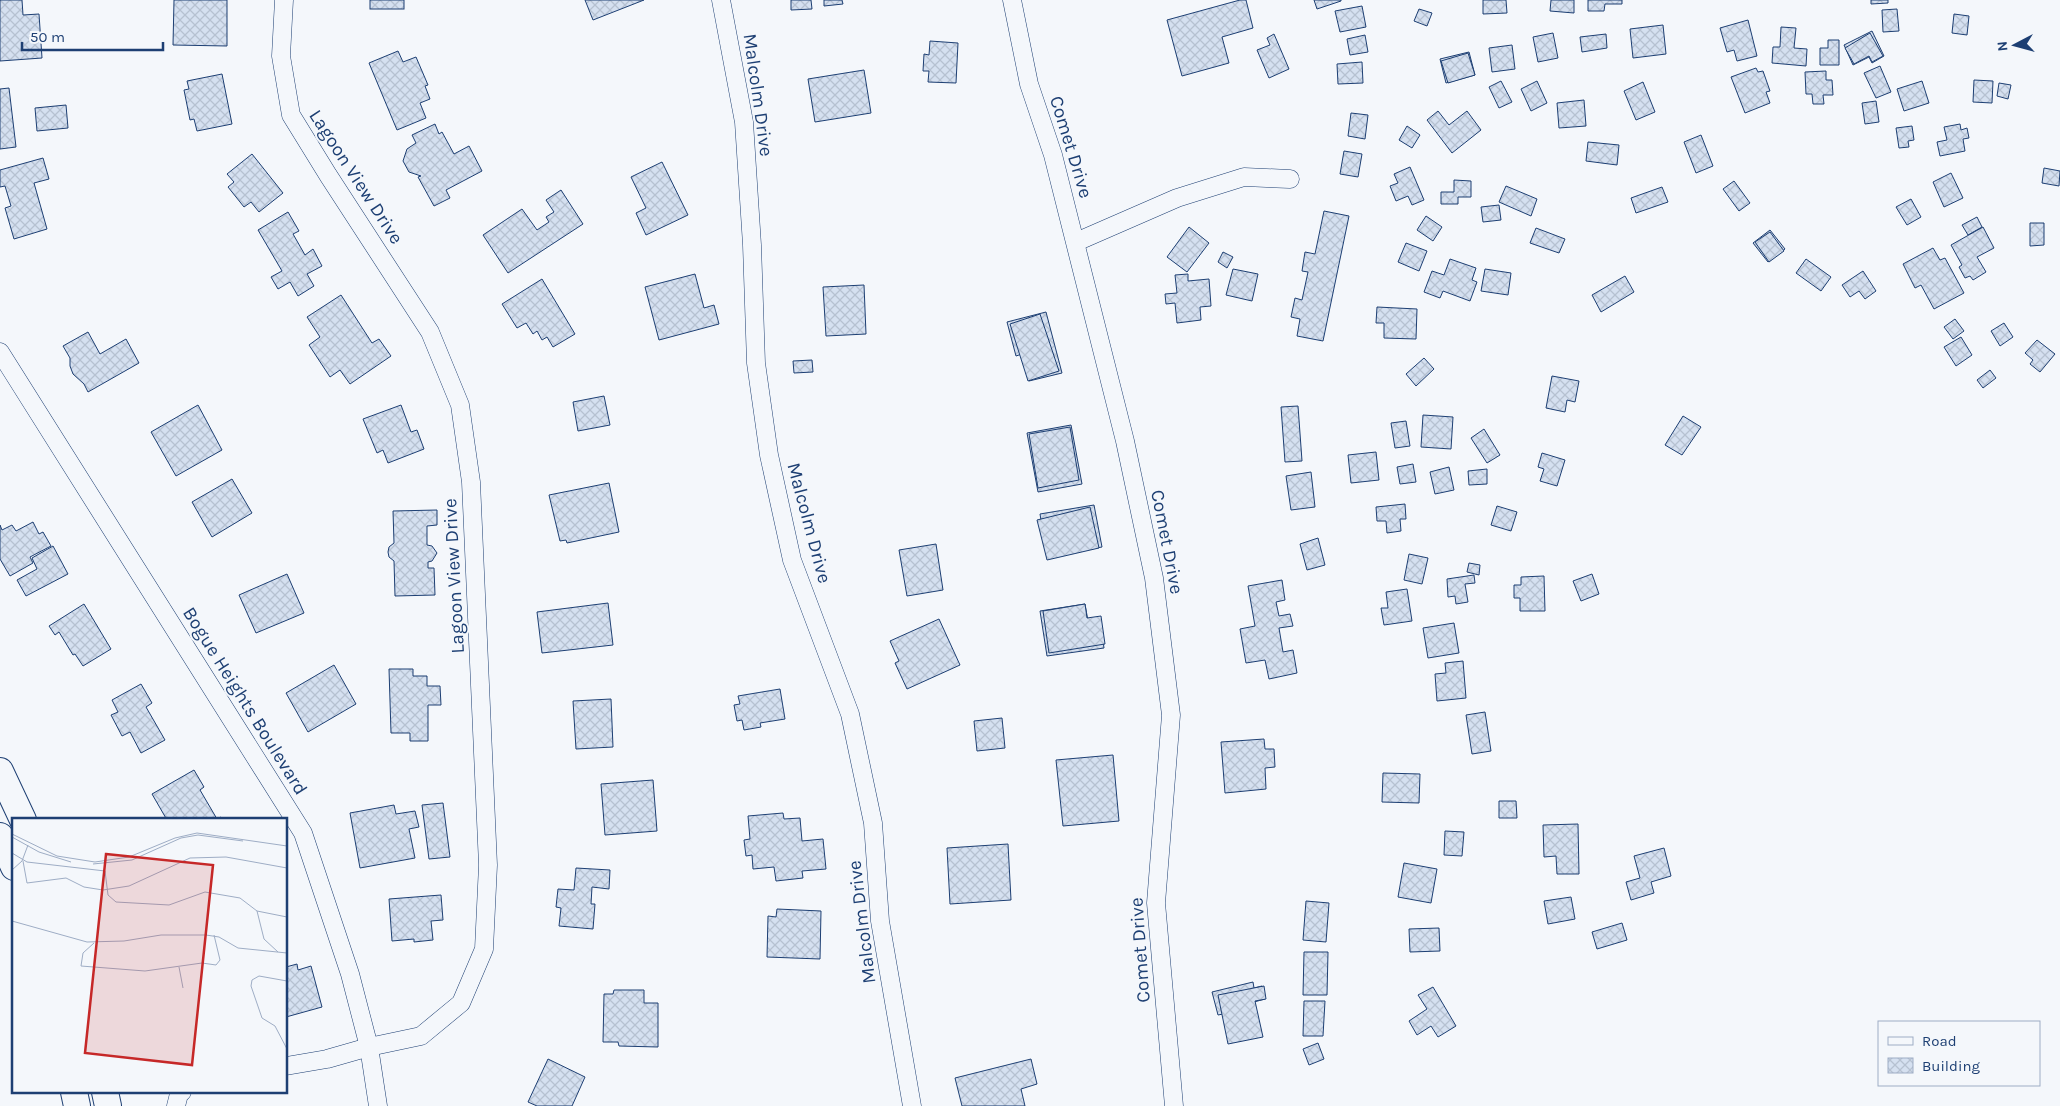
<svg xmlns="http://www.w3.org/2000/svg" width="2060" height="1106" viewBox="0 0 2060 1106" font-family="Karla,sans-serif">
	<defs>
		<pattern id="building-cross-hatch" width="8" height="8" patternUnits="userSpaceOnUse" patternTransform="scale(1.25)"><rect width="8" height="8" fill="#d5e0f0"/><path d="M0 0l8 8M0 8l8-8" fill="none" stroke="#b6c1d1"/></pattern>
	</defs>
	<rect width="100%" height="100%" fill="#f4f7fb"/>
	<!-- building -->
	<g fill="url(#building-cross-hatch)" stroke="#1d3f73">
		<path d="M0,0H22L23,15L39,14L42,58L0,61Z"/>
		<path d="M174,0H227V46L173,45Z"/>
		<rect x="370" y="0" width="34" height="9"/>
		<path d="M585,0H644L593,20Z"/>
		<path d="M791,0H811L812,9L791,10Z"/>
		<path d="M824,0H842L843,4L824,6Z"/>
		<path d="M1240,0H1246L1253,28L1222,37L1229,63L1182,76L1167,20Z"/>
		<path d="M1314,0H1341V1L1317,9Z"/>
		<path d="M1483,0H1506L1507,13L1483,14Z"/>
		<path d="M1551,0H1574V13L1550,11Z"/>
		<path d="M1588,0H1622V4H1605L1604,11H1588Z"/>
		<path d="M1871,0H1888V3L1871,4Z"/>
		<path d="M1362,6L1366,27L1340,32L1335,11Z"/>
		<path d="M1419,9L1432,13L1427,26L1414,21Z"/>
		<path d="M1897,9L1899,31L1883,32L1882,10Z"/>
		<path d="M1954,14L1969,16L1967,35L1952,33Z"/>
		<path d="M1748,20L1757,56L1737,61L1734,50L1727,52L1720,28Z"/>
		<path d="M1663,25L1666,54L1633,58L1630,29Z"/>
		<path d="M1781,27L1796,28L1794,48L1807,49L1806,66L1772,63L1773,47H1780Z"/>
		<path d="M1872,31L1884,56L1872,63L1869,57L1853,65L1844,45Z"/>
		<path d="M1553,33L1558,58L1538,62L1533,37Z"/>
		<path d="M1870,33L1883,56L1872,62L1869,56L1854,64L1845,48Z"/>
		<path d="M1274,34L1289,69L1269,78L1257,50L1270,45L1267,38Z"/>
		<path d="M1606,34L1607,48L1582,52L1580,37Z"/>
		<path d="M1365,35L1368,52L1350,55L1347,39Z"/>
		<path d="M1828,40H1839V65H1820V48H1828Z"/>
		<path d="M930,41L958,43L956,83L928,82L929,71H923L924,54L929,55Z"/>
		<path d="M1512,45L1515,69L1492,72L1489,48Z"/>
		<path d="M398,51L403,62L416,57L428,85L425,86L430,99L420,103L426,118L397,130L369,63Z"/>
		<path d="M1469,52L1475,75L1446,83L1440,59Z"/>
		<path d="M1468,53L1475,75L1448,83L1441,61Z"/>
		<path d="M1362,62L1363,83L1338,84L1337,64Z"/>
		<path d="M1880,66L1891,92L1876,98L1864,73Z"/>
		<path d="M1756,68L1758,72L1763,71L1770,91L1766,92L1770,103L1745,113L1731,77Z"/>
		<path d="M864,70L871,113L815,122L808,79Z"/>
		<path d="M1826,71V80H1832L1833,95H1823L1824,104H1813L1812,94H1806L1805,72Z"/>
		<path d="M222,74L232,124L197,131L194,119L190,120L184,90L189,89L187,81Z"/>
		<path d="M1974,80L1993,81L1992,103L1973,102Z"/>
		<path d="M1501,81L1512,102L1499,108L1489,87Z"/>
		<path d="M1537,81L1547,103L1531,111L1521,89Z"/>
		<path d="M1922,81L1929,103L1904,111L1897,89Z"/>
		<path d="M1643,82L1655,112L1636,120L1624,91Z"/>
		<path d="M1999,83L2011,85L2008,99L1997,96Z"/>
		<path d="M9,88L16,147L0,149V89Z"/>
		<path d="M1584,100L1586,126L1559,128L1557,103Z"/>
		<path d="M1876,101L1879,122L1865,124L1862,103Z"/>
		<path d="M66,105L68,128L37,131L35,108Z"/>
		<path d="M1438,111L1449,125L1467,111L1481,130L1452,153L1427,120Z"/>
		<path d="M1351,113L1368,115L1365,139L1348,136Z"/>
		<path d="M435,124L439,134L442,132L454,154L469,146L482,171L446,190L450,198L434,206L418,177L421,176L409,172L403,161L407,149L416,143L412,135Z"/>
		<path d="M1960,124L1961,130L1967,128L1969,138L1963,139L1965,151L1940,156L1937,142L1947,140L1944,127Z"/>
		<path d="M1407,126L1420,135L1412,148L1399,140Z"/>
		<path d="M1912,126L1914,140L1908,141L1909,147L1899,148L1896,128Z"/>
		<path d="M1701,135L1713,166L1696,173L1684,142Z"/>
		<path d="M1588,142L1619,145L1617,165L1586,161Z"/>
		<path d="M1344,151L1362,154L1358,177L1340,174Z"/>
		<path d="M252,154L283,193L259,212L251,202L244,207L228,187L234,182L227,174Z"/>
		<path d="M43,158L49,179L34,183L47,229L14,239L5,208L11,206L5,186L0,187V170Z"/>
		<path d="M662,162L688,215L646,235L636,213L646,208L631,177Z"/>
		<path d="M1410,167L1424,200L1412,205L1408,196L1396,201L1390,186L1398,183L1394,174Z"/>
		<path d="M2044,168L2060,171L2059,186L2042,183Z"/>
		<path d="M1951,173L1963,198L1944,207L1933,182Z"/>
		<path d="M1454,180L1471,181V197H1458V204H1441V192H1454Z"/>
		<path d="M1734,181L1750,203L1739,211L1723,189Z"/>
		<path d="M1506,186L1537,199L1531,216L1499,202Z"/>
		<path d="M1662,187L1668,202L1636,213L1631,198Z"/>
		<path d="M561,190L583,224L508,273L483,235L522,209L537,230L549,222L546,217L554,212L546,200Z"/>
		<path d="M1911,199L1921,217L1907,225L1896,207Z"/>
		<path d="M1499,205L1501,220L1483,222L1481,207Z"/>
		<path d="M1324,211L1349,216L1323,341L1297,336L1300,319L1291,317L1295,298L1302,300L1308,272L1302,271L1305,252L1315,254Z"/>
		<path d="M288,212L299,231L293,234L305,255L313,249L322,266L307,274L314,286L298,296L290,282L278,289L271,277L282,271L258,230Z"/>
		<path d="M1426,216L1442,227L1433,241L1417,230Z"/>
		<path d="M1977,217L1982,227L1968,235L1962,225Z"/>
		<path d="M2030,223H2044V245L2030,246Z"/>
		<path d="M1189,227L1209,243L1187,272L1167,257Z"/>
		<path d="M1983,227L1994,248L1977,257L1986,272L1973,280L1970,276L1965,278L1959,267L1962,265L1951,245Z"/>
		<path d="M1536,228L1565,239L1559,253L1530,243Z"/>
		<path d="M1770,230L1785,249L1768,262L1753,243Z"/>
		<path d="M1770,232L1784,251L1769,262L1755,242Z"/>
		<path d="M1406,243L1427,251L1419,271L1398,262Z"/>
		<path d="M1933,248L1940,260L1945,258L1964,293L1934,309L1921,285L1915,288L1903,264Z"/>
		<path d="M1223,252L1233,257L1227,268L1218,262Z"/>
		<path d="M1450,259L1476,268L1472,280L1477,282L1470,301L1443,291L1440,298L1424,292L1432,271L1444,275Z"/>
		<path d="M1806,259L1831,277L1821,291L1796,273Z"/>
		<path d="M1233,269L1258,274L1252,301L1226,295Z"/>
		<path d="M1485,269L1511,273L1508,295L1481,291Z"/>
		<path d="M1863,271L1876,291L1865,299L1859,291L1850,297L1842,285Z"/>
		<path d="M695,274L704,308L714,305L719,324L659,340L645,287Z"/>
		<path d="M1188,274V281L1209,279L1211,306L1200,307L1201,320L1177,323L1175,303L1166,304L1165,294L1177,293L1175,275Z"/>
		<path d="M1625,276L1634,292L1601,312L1592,295Z"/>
		<path d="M542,279L575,334L553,347L547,337L542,340L537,331L533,334L526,323L517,328L502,304Z"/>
		<path d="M864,285L866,334L826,336L823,287Z"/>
		<path d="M341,295L372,343L379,339L391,356L350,384L340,370L330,377L309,345L320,337L307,317Z"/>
		<path d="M1377,307L1417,309L1416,339L1384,338V323H1376Z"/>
		<path d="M1046,312L1062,373L1029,381L1022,354L1016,356L1007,322Z"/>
		<path d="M1040,314L1059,371L1028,381L1010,324Z"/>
		<path d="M1955,319L1964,331L1953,339L1944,327Z"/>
		<path d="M2004,323L2013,337L2000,346L1991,331Z"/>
		<path d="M88,332L100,354L126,339L139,363L88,392L84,384L73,374L70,366V358L63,346Z"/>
		<path d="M1961,337L1972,355L1956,366L1944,347Z"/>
		<path d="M2037,340L2055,354L2040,372L2030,364L2033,360L2025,353Z"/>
		<path d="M1424,358L1434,369L1416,386L1406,374Z"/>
		<path d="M812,360L813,372L794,373L793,361Z"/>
		<path d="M1990,370L1996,378L1983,388L1977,380Z"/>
		<path d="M1552,376L1579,381L1575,402L1567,400L1565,412L1546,408Z"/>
		<path d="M604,396L610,425L578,431L573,402Z"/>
		<path d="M198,405L222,450L176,476L151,432Z"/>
		<path d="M401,405L411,432L417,430L424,449L388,463L383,450L377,453L363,419Z"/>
		<path d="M1298,406L1302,461L1285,462L1281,407Z"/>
		<path d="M1423,415L1453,417L1451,449L1421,447Z"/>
		<path d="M1683,416L1701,427L1682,455L1665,445Z"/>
		<path d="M1406,421L1410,446L1395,448L1391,423Z"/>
		<path d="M1071,425L1082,484L1038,492L1027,433Z"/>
		<path d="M1070,427L1079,480L1038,488L1029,434Z"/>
		<path d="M1484,429L1500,455L1487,463L1471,438Z"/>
		<path d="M1376,452L1379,480L1351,483L1348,455Z"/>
		<path d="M1542,453L1565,460L1557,486L1540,481L1544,469L1538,467Z"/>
		<path d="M1413,464L1416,482L1400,484L1397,467Z"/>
		<path d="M1449,467L1454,490L1435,494L1430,472Z"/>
		<path d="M1487,469V484L1469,485L1468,471Z"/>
		<path d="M1311,472L1315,507L1291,510L1286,476Z"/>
		<path d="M232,479L252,513L212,537L192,502Z"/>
		<path d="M609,483L619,532L567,543L566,540L560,541L549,495Z"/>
		<path d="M1405,504L1406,519H1400L1401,531L1387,533L1386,521H1377L1376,507Z"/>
		<path d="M1094,505L1102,547L1047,557L1040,514Z"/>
		<path d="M1497,506L1517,512L1511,531L1491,525Z"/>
		<path d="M1090,507L1099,548L1047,560L1037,520Z"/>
		<path d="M437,510V525L427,526V545L432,546L437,553L432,561L428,562V568H434L435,595L395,596L394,561L389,557L388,552L389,547L394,543L393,511Z"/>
		<path d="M33,522L39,534L43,532L51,546L30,557L33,563L10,576L0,559V525L2,530L12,525L16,531Z"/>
		<path d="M1318,538L1325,565L1307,570L1300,544Z"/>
		<path d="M936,544L943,590L907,596L899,550Z"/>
		<path d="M53,546L68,574L26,596L17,580L37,569L32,558Z"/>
		<path d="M1409,554L1428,558L1422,584L1404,580Z"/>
		<path d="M1469,563L1480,565L1479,575L1467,572Z"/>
		<path d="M287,574L304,613L256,633L239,595Z"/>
		<path d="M1592,574L1599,594L1581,601L1573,581Z"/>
		<path d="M1474,575L1475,583L1465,584L1468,602L1456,604L1455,596L1448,597L1447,579Z"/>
		<path d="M1544,576L1545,611H1520V598H1514V585H1521V577Z"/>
		<path d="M1282,580L1285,600L1276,602L1279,616L1290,614L1293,626L1279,628L1283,652L1293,650L1297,673L1269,679L1265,660L1246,663L1240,629L1255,626L1248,586Z"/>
		<path d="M1407,589L1412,621L1384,625L1381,608H1388L1386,592Z"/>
		<path d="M608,603L613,645L542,653L537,612Z"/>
		<path d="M84,604L111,649L83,666L75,654L73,655L59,632L55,635L49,626Z"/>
		<path d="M1085,604L1088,621L1100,620L1104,648L1047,656L1040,611Z"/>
		<path d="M1085,604L1087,618L1101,616L1105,644L1049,653L1043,611Z"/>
		<path d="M939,619L960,665L907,689L895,663L899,661L890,641Z"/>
		<path d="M1454,623L1459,653L1428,658L1423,628Z"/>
		<path d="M1463,661L1466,698L1437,701L1435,674L1446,673L1445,663Z"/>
		<path d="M334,665L356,704L308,732L286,693Z"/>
		<path d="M389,669H413V676H427V686H440L441,705H428V741H410V733H391Z"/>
		<path d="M141,684L152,703L146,707L165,740L141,753L130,732L122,736L111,715L118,712L112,700Z"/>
		<path d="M780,689L785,719L760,723L761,727L744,730L742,720L737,721L734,705L740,704L738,696Z"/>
		<path d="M611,699L613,747L576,749L573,701Z"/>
		<path d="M1485,712L1491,751L1472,754L1466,715Z"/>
		<path d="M1002,718L1005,748L977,751L974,721Z"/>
		<path d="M1264,739L1265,749H1274L1275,767L1265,768L1266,789L1225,793L1221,742Z"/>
		<path d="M1113,755L1119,821L1063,826L1056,760Z"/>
		<path d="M194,770L204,787L200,790L217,819L221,817L223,820H167L152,794Z"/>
		<path d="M1383,773L1420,774L1419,803L1382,802Z"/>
		<path d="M653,780L657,831L605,835L601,784Z"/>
		<path d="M1499,801H1516L1517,818H1499Z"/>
		<path d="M443,803L450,857L429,859L422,805Z"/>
		<path d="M394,805L396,814L415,811L419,827L409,829L415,858L360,868L350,813Z"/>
		<path d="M783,813L784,819L800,818L802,841L823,839L826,869L802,871L803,878L776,881L774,867L753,869L752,855L746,856L744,840L750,839L748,816Z"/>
		<path d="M1578,824L1579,874H1557L1556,856L1544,857L1543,825Z"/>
		<path d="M1445,831L1464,832L1462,856L1444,855Z"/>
		<path d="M1008,844L1011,900L950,904L947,848Z"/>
		<path d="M1664,848L1671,876L1651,882L1654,893L1631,900L1626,882L1640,878L1634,856Z"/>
		<path d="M1404,863L1437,869L1431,903L1398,897Z"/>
		<path d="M576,868L610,870L609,889L592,887L591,904H595L593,929L559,926L561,908L556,907L558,889L574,890Z"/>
		<path d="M441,895L443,920L431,921L433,940L414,942V939L392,941L389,899Z"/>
		<path d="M1571,897L1575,919L1548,924L1544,901Z"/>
		<path d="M1306,901L1329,903L1326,942L1303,940Z"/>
		<path d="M777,909L821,911L820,959L767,957L768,916L776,917Z"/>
		<path d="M1622,923L1627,940L1597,949L1592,932Z"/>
		<path d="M1439,928L1440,951L1410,952L1409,929Z"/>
		<path d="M1304,952H1328L1327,995H1303Z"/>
		<path d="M297,964L298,970L311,966L322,1007L286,1017V967Z"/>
		<path d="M1253,982L1254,988L1262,986L1265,999L1254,1002L1262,1036L1230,1043L1223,1014L1218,1015L1212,992Z"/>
		<path d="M1264,986L1266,999L1255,1001L1263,1037L1228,1044L1218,995Z"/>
		<path d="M1433,987L1456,1026L1438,1037L1431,1026L1417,1035L1409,1021L1427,1009L1418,995Z"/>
		<path d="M614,990H644V1003H658V1047L619,1046L618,1042H603L604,994H613Z"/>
		<path d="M1304,1001H1325L1323,1036H1303Z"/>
		<path d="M1318,1043L1324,1059L1309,1065L1303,1049Z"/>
		<path d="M548,1059L585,1077L572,1106H537L528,1102Z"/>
		<path d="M1031,1059L1037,1084L1021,1089L1025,1106H962L955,1078Z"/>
	</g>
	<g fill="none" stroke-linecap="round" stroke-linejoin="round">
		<defs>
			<g id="minor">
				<path d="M284,0L281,56L291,115L328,175L430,332L460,405L471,482L488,865L484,949L461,1003L421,1036L369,1047L327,1059L286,1066"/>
				<path d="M721,0L744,122L752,245L756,363L769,455L792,560L850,714L873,823L880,921L912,1106"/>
				<path d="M1012,0L1029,84L1053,155L1125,441L1154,578L1171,715L1156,903L1174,1106"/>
				<path d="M1076,242L1177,198L1244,177L1290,179"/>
				<path d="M0,352L303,833L350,974L369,1047L378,1106"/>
				<path d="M176,1106L179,1094L182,1092"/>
			</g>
			<g id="primary">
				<path d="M0,771L23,820"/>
				<path d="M0,836L14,867"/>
				<path d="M74,1092L77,1106"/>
				<path d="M105,1092L108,1106"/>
			</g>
		</defs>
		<!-- minor casing -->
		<use href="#minor" stroke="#1d3f73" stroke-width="19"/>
		<!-- primary casing -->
		<use href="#primary" stroke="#1d3f73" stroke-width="28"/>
		<!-- minor -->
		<use href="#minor" stroke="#f4f7fb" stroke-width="18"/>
		<!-- primary -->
		<use href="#primary" stroke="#f4f7fb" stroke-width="26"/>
	</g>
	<g text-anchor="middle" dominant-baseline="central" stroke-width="4" stroke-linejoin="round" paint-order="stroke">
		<!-- street labels -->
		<g font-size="19" fill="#1d3f73" stroke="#f4f7fb">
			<text transform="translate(758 95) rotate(82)">Malcolm Drive</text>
			<text transform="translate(1071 147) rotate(73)">Comet Drive</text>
			<text transform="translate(356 177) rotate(57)">Lagoon View Drive</text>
			<text transform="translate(809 523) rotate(75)">Malcolm Drive</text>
			<text transform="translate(1167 542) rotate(79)">Comet Drive</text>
			<text transform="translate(454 576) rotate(-93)">Lagoon View Drive</text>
			<text transform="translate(245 701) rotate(58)">Bogue Heights Boulevard</text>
			<text transform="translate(862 922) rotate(-97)">Malcolm Drive</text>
			<text transform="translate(1140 950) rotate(-94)">Comet Drive</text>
		</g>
	</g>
	<!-- overview -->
	<g transform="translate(12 818)">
		<rect width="275" height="275" fill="#f4f7fb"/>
		<path fill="none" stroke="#9eadc5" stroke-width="1" d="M0,16L45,38L83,44L117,39L163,20L185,15L275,28M0,19L27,34L59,44M0,35L15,44L93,53L96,77L104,84L157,87L193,74L228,80L245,93L275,99M11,43L15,65L54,60L72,69L91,72L117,68L178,40L214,39L275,50M81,46L120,42L169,20L186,17L231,23M0,52L10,43L16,27M245,93L252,121L266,134M0,103L75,124L112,123L149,117H194L207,119L226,130L275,135M82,125L71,135L69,148L133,153L190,145L204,147L208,142L202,117M167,149L171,170M275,163L247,158L240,162L239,168L250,200L263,208L275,231M275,241V258"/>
		<path fill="#c62828" fill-opacity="0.15" stroke="#c62828" stroke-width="2.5" d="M94,36L201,47L180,247L73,235Z"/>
		<rect width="275" height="275" fill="none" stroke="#1d3f73" stroke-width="2.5"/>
	</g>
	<!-- legend -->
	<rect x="1878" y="1021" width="162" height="65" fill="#f4f7fb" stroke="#9eadc5"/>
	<rect x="1888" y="1037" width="25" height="8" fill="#f4f7fb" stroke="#9eadc5"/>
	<text x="1922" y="1046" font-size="15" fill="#1d3f73">Road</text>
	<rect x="1888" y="1058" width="25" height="15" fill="url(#building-cross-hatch)" stroke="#9eadc5"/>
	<text x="1922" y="1071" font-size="15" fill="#1d3f73">Building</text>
	<!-- north arrow -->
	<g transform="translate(2015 45) rotate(264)" stroke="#f4f7fb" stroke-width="4" paint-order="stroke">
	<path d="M0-4L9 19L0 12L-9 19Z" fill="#1d3f73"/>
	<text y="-8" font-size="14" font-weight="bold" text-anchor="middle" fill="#1d3f73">N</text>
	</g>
	<!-- scale -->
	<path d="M22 42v8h141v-8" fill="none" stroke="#1d3f73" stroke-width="2.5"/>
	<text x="30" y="42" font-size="15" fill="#1d3f73" stroke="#f4f7fb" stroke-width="4" paint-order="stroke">50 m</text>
</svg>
